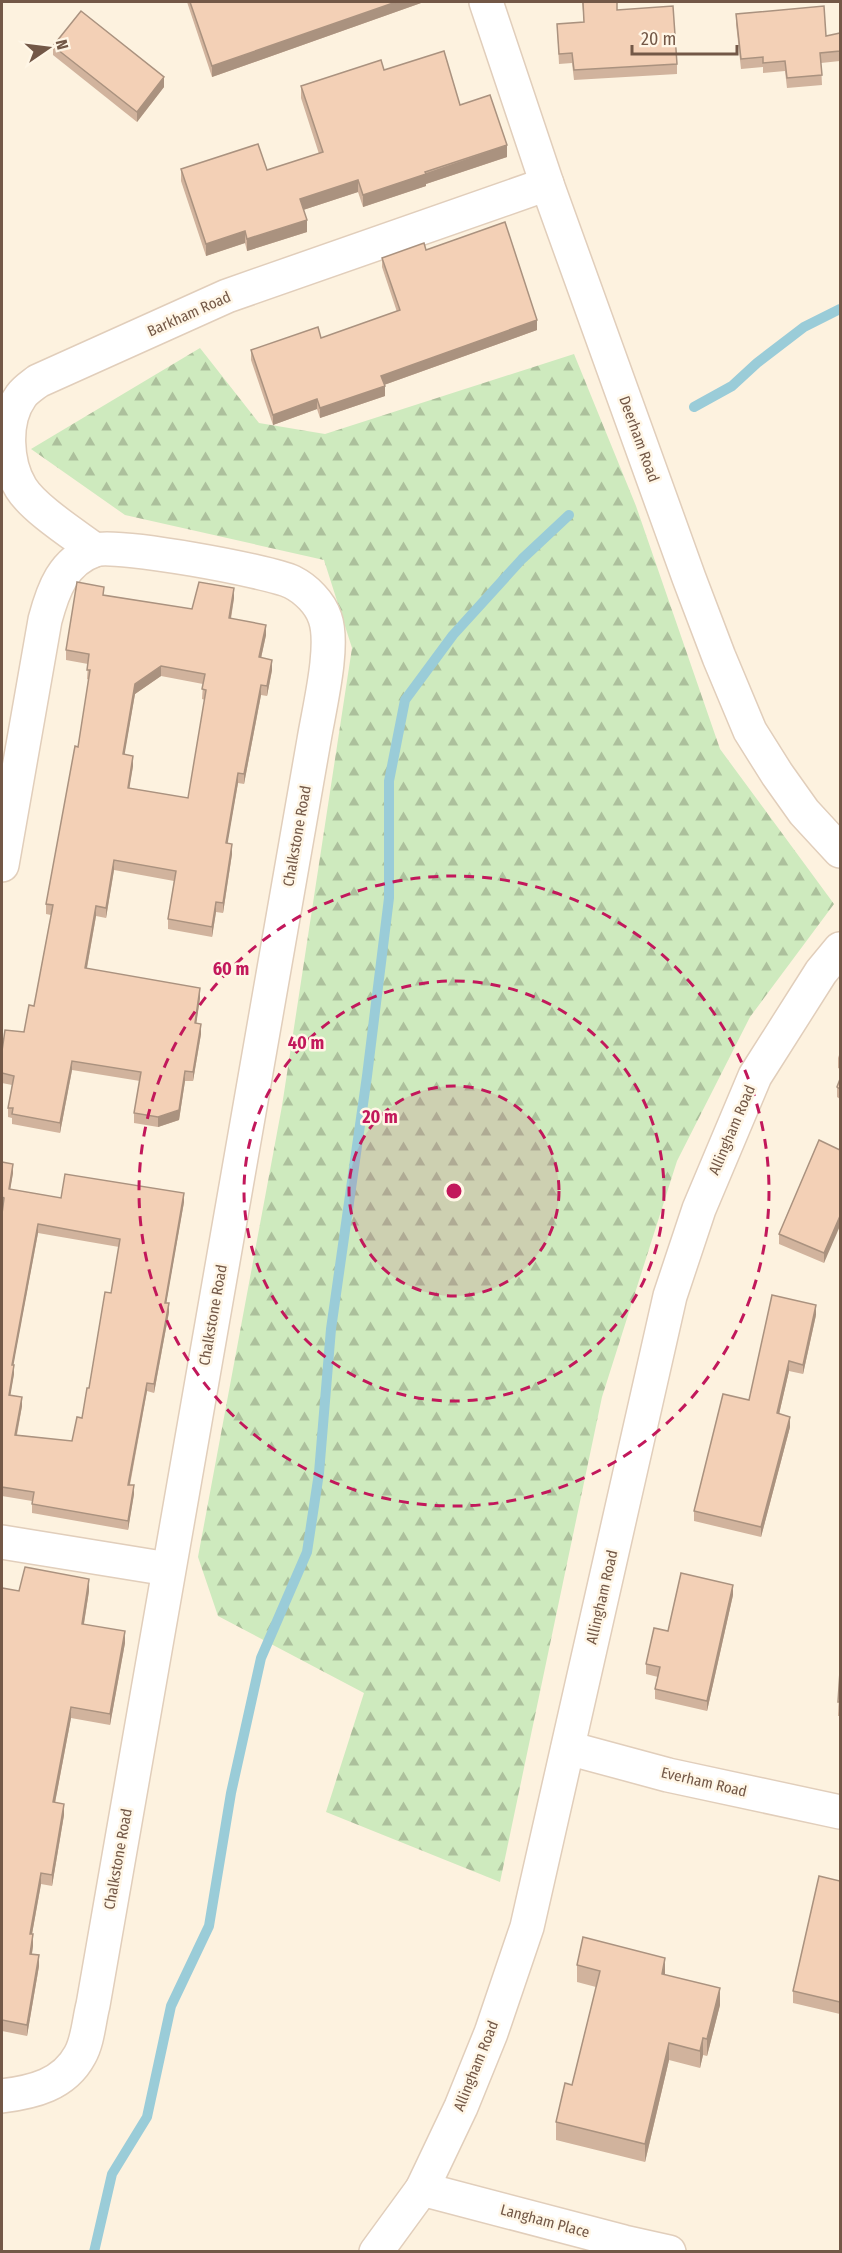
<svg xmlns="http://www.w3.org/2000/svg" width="842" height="2253" viewBox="0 0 842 2253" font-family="'Fira Sans Condensed',sans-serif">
	<defs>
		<pattern id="forest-firs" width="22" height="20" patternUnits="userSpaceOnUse" patternTransform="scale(1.5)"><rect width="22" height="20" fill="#ceeabe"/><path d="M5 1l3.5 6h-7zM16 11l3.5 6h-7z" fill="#acc09c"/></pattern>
	</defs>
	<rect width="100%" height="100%" fill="#fdf2df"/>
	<!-- forest -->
	<path fill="url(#forest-firs)" d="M200,348L259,423L325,434L574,354L636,506L720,749L834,904L750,1017L677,1161L602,1397L500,1882L326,1812L364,1693L218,1616L198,1557L282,1106L352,648L324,560L125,515L31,449Z"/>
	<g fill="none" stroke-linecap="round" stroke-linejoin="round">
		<!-- stream -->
		<g stroke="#9accd8" stroke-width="10">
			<path d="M694,407L732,386L757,363L804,327L840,309"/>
			<path d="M94,2252L112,2174L147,2117L171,2006L209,1926L231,1793L261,1658L307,1552L319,1473L331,1329L367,1076L389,898V781L405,700L453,635L522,559L569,515"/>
		</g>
		<defs>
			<g id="minor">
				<path d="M486,2L547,184L689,578L719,657L750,731L777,774L804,812L840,851"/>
				<path d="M95,550C75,535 34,509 21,488C6,463 3,421 21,396C25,390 33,385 38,381L227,296L547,184"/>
				<path d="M2,865L45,620C53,590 63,561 95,550C116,543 269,571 292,582C306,589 320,603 325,618C335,646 319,709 314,740L93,2005C89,2020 88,2041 80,2055C64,2085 33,2092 2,2096"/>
				<path d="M2,1542L168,1569"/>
				<path d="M568,1748L668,1775L840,1812"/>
				<path d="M422,2189L624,2242L669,2252"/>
				<path d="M376,2252L422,2189L461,2107L491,2033L527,1927L670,1296L699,1209L755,1076L821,972L840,949"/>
			</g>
		</defs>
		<!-- minor casing -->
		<use href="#minor" stroke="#e1cebb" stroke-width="36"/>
		<!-- minor -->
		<use href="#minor" stroke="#fff" stroke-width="33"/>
	</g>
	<!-- wall -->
	<g fill="#d1b39d" fill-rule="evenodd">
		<path d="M187,2H421V3L212,77Z"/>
		<path d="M582,2H617V10L677,64V74L574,80L572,63L559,64L557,24L584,22Z"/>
		<path d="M736,14L826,36L840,33V61L821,63L822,85L787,88L785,71L763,73V67L741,69L736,24Z"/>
		<path d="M53,46L164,87L137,122L53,55Z"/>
		<path d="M384,70L460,105L507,157L426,184V186L363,207L358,192L303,210L307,232L247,251L245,243L206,256L181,181V169L267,170L319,154L301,98V86Z"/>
		<path d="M426,250L537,330L384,385L385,396L320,418L317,409L273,425L251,360V350L321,338L397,312L382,267V258Z"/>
		<path d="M104,595L192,609L234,598L231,619L266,635L261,658L272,670L267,696L261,695L244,784L238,783L227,843L232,854L223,913L216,912L212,937L168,929V919L174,881L114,870L106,918L96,916L87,968L200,998L196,1023L201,1034L193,1081H185L179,1120L158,1127L134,1123V1113L140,1081L72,1070L60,1133L12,1124V1118L8,1117V1108L12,1085L2,1083V1051L24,1032L34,1006L51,915L46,914V904L78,747L89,680L87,679L88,664L66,660V650ZM161,676L203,684L202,699L205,700L188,798L129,788L133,766L124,755L135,694Z"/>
		<path d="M840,1052V1069L838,1068V1058Z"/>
		<path d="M840,1079V1099L837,1097V1087Z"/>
		<path d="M840,1150L824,1263L779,1244V1234Z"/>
		<path d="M2,1162L13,1173L10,1189L61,1198L184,1202L166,1303L169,1312L154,1393L147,1391L130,1485L134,1494L128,1530L32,1513V1501L2,1496V1214L3,1206H2ZM38,1233L119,1247L111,1293L89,1388L82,1418L72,1441L17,1435L22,1406L10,1395L14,1374L13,1365Z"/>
		<path d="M816,1315L803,1374L789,1371L779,1414L790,1427L761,1537L694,1521V1511Z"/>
		<path d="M2,1588L19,1591H89L84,1624L125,1643L110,1725L71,1718L55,1803L64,1815L52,1886L41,1884L32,1934L33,1946L32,1954L39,1966L27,2036L2,2031Z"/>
		<path d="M733,1595L707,1711L655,1699V1689L658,1677L646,1674V1664L668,1631Z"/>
		<path d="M840,1671V1716H838Z"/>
		<path d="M840,1881V2014L793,2003V1991Z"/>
		<path d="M577,1965L665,1975L720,2005L707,2056L703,2055L700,2068L669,2060L645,2162L556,2140V2122L572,2085L596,1987L577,1982Z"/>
	</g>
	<!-- shaded-wall -->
	<g fill="#aa927f">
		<path d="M396,2H421V3L212,77V66Z"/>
		<path d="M164,77V87L137,122V112Z"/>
		<path d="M507,145V157L426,184V186L363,207V195Z"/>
		<path d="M358,180V192L300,211V199Z"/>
		<path d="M307,220V232L247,251V239Z"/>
		<path d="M245,231V243L206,256V244Z"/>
		<path d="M537,320V330L381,386V376Z"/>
		<path d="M385,386V396L320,418V408Z"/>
		<path d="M317,399V409L273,425V415Z"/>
		<path d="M234,588V598L229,628V618Z"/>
		<path d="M266,625V635L259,667V657Z"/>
		<path d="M272,660V670L267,696V686Z"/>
		<path d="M161,666V676L135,694L123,764V754L135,684Z"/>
		<path d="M261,685V695L244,784V774Z"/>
		<path d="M133,756V766L128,797V788Z"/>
		<path d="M238,773V783L226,853V843Z"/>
		<path d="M232,844V854L223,913V903Z"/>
		<path d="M114,860V870L106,918V908Z"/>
		<path d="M216,902V912L212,937V927Z"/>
		<path d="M96,906V916L85,978V968Z"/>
		<path d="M200,988V998L195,1033V1023Z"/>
		<path d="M201,1024V1034L193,1081V1072Z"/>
		<path d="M72,1061V1070L60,1133V1123Z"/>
		<path d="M185,1071V1081L179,1120L158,1127V1117Z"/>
		<path d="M13,1164V1173L9,1197V1189Z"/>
		<path d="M184,1193V1202L165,1311V1303Z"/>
		<path d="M840,1216V1226L824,1263V1253Z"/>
		<path d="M38,1224V1233L12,1373V1365Z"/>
		<path d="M169,1303V1312L154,1393V1384Z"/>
		<path d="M816,1305V1315L803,1374V1365Z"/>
		<path d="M789,1361V1371L777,1423V1413Z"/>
		<path d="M14,1365V1374L9,1404V1395Z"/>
		<path d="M147,1383V1391L128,1493V1485Z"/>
		<path d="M22,1397V1406L15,1443V1435Z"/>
		<path d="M790,1417V1427L761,1537V1527Z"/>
		<path d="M134,1485V1494L128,1530V1521Z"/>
		<path d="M89,1579V1591L82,1635V1624Z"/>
		<path d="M733,1585V1595L707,1711V1701Z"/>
		<path d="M125,1631V1643L110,1725V1714Z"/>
		<path d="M71,1707V1718L53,1813V1802Z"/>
		<path d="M64,1804V1815L52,1886V1875Z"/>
		<path d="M41,1873V1884L30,1945V1934Z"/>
		<path d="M33,1934V1946L30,1965V1954Z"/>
		<path d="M39,1955V1966L27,2036V2025Z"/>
		<path d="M665,1958V1975L662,1974Z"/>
		<path d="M720,1988V2005L707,2056V2039Z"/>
		<path d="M703,2038V2055L700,2068V2051Z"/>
		<path d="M669,2043V2060L645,2162V2144Z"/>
	</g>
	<!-- building -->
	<g fill="#f3d0b6" stroke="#aa927f" stroke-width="1.5" fill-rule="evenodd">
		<path d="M190,2H396L212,66Z"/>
		<path d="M583,2H617V10L673,6L677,64L574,70L572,53L559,54L557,24L584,22Z"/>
		<path d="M824,6L826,36L840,33V51L820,53L822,75L787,78L785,61L763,63V57L741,59L736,14Z"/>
		<path d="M81,11L164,77L137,112L53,46Z"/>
		<path d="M444,51L460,105L490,95L507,145L425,172L426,174L363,195L358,180L300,199L307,220L247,239L245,231L206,244L181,169L258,144L267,170L323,152L301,86L381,60L384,70Z"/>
		<path d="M505,222L537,320L381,376L385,386L320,408L317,399L273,415L251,350L318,327L321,338L400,310L382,258L424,243L426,250Z"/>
		<path d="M77,582L104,587L103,595L192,609L199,582L234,588L229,618L266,625L259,657L272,660L267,686L261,685L244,774L238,773L226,843L232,844L223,903L216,902L212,927L168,919L176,871L114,860L106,908L96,906L85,968L200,988L195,1023L201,1024L193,1072L185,1071L179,1110L158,1117L134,1113L141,1072L72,1061L60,1123L12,1114L13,1108H8L14,1076L2,1073V1051L5,1030L24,1032L29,1005L34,1006L53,905L46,904L75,746L78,747L90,670H87L89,654L66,650ZM161,666L205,674L202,689L206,690L188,798L128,788L133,756L123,754L135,684Z"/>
		<path d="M840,1079V1089L837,1087Z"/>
		<path d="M819,1140L840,1150V1216L824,1253L779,1234Z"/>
		<path d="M2,1162L13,1164L9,1189L61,1198L65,1174L184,1193L165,1303H169L154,1384L147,1383L128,1485H134L128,1521L32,1504L34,1492L2,1487V1214L4,1198L2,1197ZM38,1224L120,1239L111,1293L105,1292L89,1388H87L82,1418L77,1417L72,1441L15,1435L22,1397L9,1395L14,1365H12Z"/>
		<path d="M772,1295L816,1305L803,1365L789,1361L777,1413L790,1417L761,1527L694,1511L723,1394L749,1400Z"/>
		<path d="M25,1567L89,1579L82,1624L125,1631L110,1714L71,1707L53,1802L64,1804L52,1875L41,1873L30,1934H33L30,1954L39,1955L27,2025L2,2020V1588L19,1591Z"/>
		<path d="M681,1573L733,1585L707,1701L655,1689L660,1667L646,1664L654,1628L668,1631Z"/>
		<path d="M840,1671V1702H838Z"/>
		<path d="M819,1876L840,1881V2002L793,1991Z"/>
		<path d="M583,1937L665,1958L662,1974L720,1988L707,2039L703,2038L700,2051L669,2043L645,2144L556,2122L565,2083L572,2085L600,1971L577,1965Z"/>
	</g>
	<!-- distance rings -->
	<circle cx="454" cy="1191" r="105" fill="#c2185b" fill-opacity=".12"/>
	<g fill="none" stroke="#c2185b" stroke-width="3" stroke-dasharray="10 8">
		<circle cx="454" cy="1191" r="105"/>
		<circle cx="454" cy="1191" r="210"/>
		<circle cx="454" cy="1191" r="315"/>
	</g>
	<g text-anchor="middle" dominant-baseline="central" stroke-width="5" stroke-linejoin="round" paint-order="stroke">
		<!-- street labels -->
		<g font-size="15" fill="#735847" stroke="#fff6e6">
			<text transform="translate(189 314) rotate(-24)">Barkham Road</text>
			<text transform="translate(639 439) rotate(70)">Deerham Road</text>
			<text transform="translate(297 836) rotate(-80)">Chalkstone Road</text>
			<text transform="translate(732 1130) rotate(-67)">Allingham Road</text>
			<text transform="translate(213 1315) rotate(-80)">Chalkstone Road</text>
			<text transform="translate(602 1597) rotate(-77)">Allingham Road</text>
			<text transform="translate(704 1782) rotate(13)">Everham Road</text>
			<text transform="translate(118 1859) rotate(-80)">Chalkstone Road</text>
			<text transform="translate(476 2066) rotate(-68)">Allingham Road</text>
			<text transform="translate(545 2221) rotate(15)">Langham Place</text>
		</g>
	</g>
	<circle cx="454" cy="1191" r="9" fill="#c2185b" stroke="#fff6e6" stroke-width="3"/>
	<g font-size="18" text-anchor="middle" font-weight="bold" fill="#c2185b" stroke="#fff6e6" stroke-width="5" stroke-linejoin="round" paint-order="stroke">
		<text x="231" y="975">60 m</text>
		<text x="306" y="1049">40 m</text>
		<text x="380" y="1123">20 m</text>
	</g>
	<!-- border -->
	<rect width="842" height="2253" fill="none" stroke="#735847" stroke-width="6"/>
	<!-- north arrow -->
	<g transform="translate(48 48) rotate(76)" stroke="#fff6e6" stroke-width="4.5" paint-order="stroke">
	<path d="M0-4.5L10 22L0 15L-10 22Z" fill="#735847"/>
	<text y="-9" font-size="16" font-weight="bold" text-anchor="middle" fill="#735847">N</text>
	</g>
	<!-- scale -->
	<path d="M632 45v9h105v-9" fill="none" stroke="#735847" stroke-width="3"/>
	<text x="641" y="45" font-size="18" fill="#735847" stroke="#fff6e6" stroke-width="4.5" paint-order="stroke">20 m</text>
</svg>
